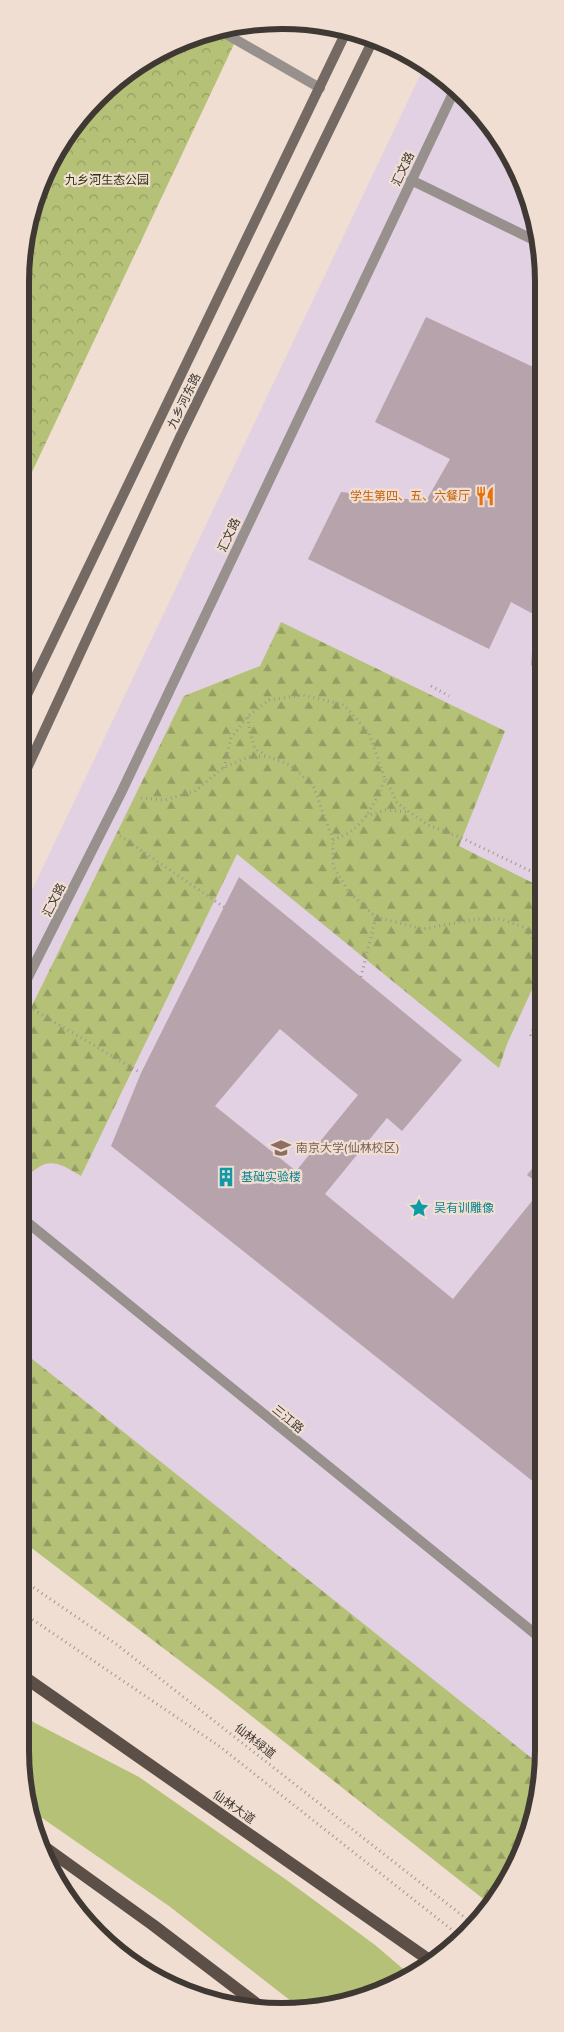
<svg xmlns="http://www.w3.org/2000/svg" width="564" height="2032" viewBox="0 0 564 2032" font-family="'Public Sans','Noto Sans SC',sans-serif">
	<defs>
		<pattern id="forest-firs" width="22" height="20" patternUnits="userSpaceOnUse" patternTransform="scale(1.25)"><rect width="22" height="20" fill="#b5c177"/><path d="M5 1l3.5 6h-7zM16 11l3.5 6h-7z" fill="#959e62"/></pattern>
		<pattern id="park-crowns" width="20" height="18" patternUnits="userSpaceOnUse" patternTransform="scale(1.25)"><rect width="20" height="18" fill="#b5c177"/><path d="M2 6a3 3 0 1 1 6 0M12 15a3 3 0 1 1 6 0" fill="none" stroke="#959e62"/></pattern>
	</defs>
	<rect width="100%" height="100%" fill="#efded1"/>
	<!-- education -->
	<path fill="#e2d1e2" d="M425,65L479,109L524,181L542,248L539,1798L21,1387L23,909Z"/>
	<!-- green -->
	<path fill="#b5c177" d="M20,1713L35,1723L139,1777L288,1881L375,1945L409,1974L350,2003L300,2008L169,1906L32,1811L20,1750Z"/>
	<!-- forest -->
	<g fill="url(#forest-firs)">
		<path d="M281,622L505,731L459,846L541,887V970L507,1044L499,1068L237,854L81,1176C54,1159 45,1157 22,1182V1026L184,696L260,666Z"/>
		<path d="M21,1350L539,1764V1801L500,1895L491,1905L221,1692L21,1540Z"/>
	</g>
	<!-- park -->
	<path fill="url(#park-crowns)" d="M231,25H243L24,489L25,231L64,137L136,64Z"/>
	<!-- building -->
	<g fill="#b7a3ab" fill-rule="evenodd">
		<path d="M426,317L542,371L541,670L531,665L535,615L511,602L489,649L308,559L341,492L426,501L450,459L375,422Z"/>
		<path d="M239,877L462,1060L402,1131L387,1118L325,1194L453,1299L540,1191V1487L111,1146L141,1073ZM280,1029L358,1095L296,1171L215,1106Z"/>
		<path d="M540,1159V1185L527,1175Z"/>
	</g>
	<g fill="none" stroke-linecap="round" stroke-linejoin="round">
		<!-- path -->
		<g stroke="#a2968c" stroke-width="3" stroke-dasharray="1 4" stroke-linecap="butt">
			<path d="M431,686L449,696"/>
			<path d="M248,717L250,733L255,749L266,755"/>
			<path d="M224,768L231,738L248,716L269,700L303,695L344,705L369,733L385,779C378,796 369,816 354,829C348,834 340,837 333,840"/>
			<path d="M386,779L397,803L428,825L462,838L541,876"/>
			<path d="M141,798L165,800L195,791L223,768L248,757L267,756L290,765L313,785L333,840V866L349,892L376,917L423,929L476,919H501L526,928L541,952"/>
			<path d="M366,816L386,810L408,812"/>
			<path d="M120,836L224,907"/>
			<path d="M361,977L376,917"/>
			<path d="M29,1007L141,1073"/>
			<path d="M540,1048L531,1035L540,1012"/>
			<path d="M537,1556L539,1552"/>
			<path d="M21,1579L116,1644L473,1924"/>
			<path d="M20,1611L219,1746L461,1937"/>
		</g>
		<!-- minor -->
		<g stroke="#98908c" stroke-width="10">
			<path d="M219,30L320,88"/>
			<path d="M411,180L540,243"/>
			<path d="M22,989L121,793L455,89"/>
			<path d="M22,1218L539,1637"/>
		</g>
		<!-- secondary -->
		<g stroke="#756a63" stroke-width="10">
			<path d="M23,703L347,30"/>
			<path d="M23,777L180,437L373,40"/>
		</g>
		<!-- primary -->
		<g stroke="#5c4f47" stroke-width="12">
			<path d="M20,1674L432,1962"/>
			<path d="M39,1843L153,1925L266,2011"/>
		</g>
	</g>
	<!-- icons -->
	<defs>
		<symbol id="restaurant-bare" viewBox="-9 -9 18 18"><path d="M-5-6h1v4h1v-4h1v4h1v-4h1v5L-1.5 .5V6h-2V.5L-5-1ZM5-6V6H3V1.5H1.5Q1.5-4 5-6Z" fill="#e8710a" stroke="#efded1" stroke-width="2.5" paint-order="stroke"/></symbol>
		<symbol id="university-bare" viewBox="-9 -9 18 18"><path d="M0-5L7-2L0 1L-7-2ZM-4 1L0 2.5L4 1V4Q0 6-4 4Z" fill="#8d6e63" stroke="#efded1" stroke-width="2.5" paint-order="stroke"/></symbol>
		<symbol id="building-bare" viewBox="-9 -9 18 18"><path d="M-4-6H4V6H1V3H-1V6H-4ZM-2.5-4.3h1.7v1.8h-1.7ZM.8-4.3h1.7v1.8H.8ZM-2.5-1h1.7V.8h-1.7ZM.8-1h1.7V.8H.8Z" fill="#0f9aa8" stroke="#efded1" stroke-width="2.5" paint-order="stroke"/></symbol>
		<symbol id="sight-bare" viewBox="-9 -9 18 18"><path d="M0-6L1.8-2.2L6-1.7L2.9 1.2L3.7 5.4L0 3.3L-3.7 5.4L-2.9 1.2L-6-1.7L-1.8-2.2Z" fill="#0f9aa8" stroke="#efded1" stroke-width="2.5" paint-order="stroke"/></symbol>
	</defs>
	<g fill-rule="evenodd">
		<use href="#restaurant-bare" x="471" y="482" width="28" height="28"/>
		<use href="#university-bare" x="267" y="1134" width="28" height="28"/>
		<use href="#building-bare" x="212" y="1163" width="28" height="28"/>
		<use href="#sight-bare" x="405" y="1194" width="28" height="28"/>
	</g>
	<g text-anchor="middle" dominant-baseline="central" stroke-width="4.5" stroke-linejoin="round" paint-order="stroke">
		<!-- street labels -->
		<g font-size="12" fill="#3f3833" stroke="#efded1">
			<text transform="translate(403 169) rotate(-65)">汇文路</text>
			<text transform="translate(184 401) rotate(-64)">九乡河东路</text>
			<text transform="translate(229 535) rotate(-65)">汇文路</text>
			<text transform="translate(54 900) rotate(-63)">汇文路</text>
			<text transform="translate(288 1419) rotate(39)">三江路</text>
			<text transform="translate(255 1741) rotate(38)">仙林绿道</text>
			<text transform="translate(234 1807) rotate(35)">仙林大道</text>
		</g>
		<!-- park labels -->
		<g font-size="12" fill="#30360d" stroke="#efded1">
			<text x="107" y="180">九乡河生态公园</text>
		</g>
		<!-- food labels -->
		<g font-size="12" fill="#c56008" stroke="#efded1" text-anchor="end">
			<text x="470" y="496">学生第四、五、六餐厅</text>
		</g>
		<!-- education labels -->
		<g font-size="12" fill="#785e54" stroke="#efded1" text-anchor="start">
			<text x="296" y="1148">南京大学(仙林校区)</text>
		</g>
		<!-- culture labels -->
		<g font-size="12" fill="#0d838f" stroke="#efded1" text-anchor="start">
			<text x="241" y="1177">基础实验楼</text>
			<text x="434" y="1208">吴有训雕像</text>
		</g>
	</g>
	<!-- crop -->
	<path d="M0 0H564V2032H0ZM282 29H282A253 253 0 0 1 535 282V1750A253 253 0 0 1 282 2003H282A253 253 0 0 1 29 1750V282A253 253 0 0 1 282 29Z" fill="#efded1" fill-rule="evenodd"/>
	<path fill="none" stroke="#3f3833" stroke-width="6" d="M282 29H282A253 253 0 0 1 535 282V1750A253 253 0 0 1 282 2003H282A253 253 0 0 1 29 1750V282A253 253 0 0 1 282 29Z"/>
</svg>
